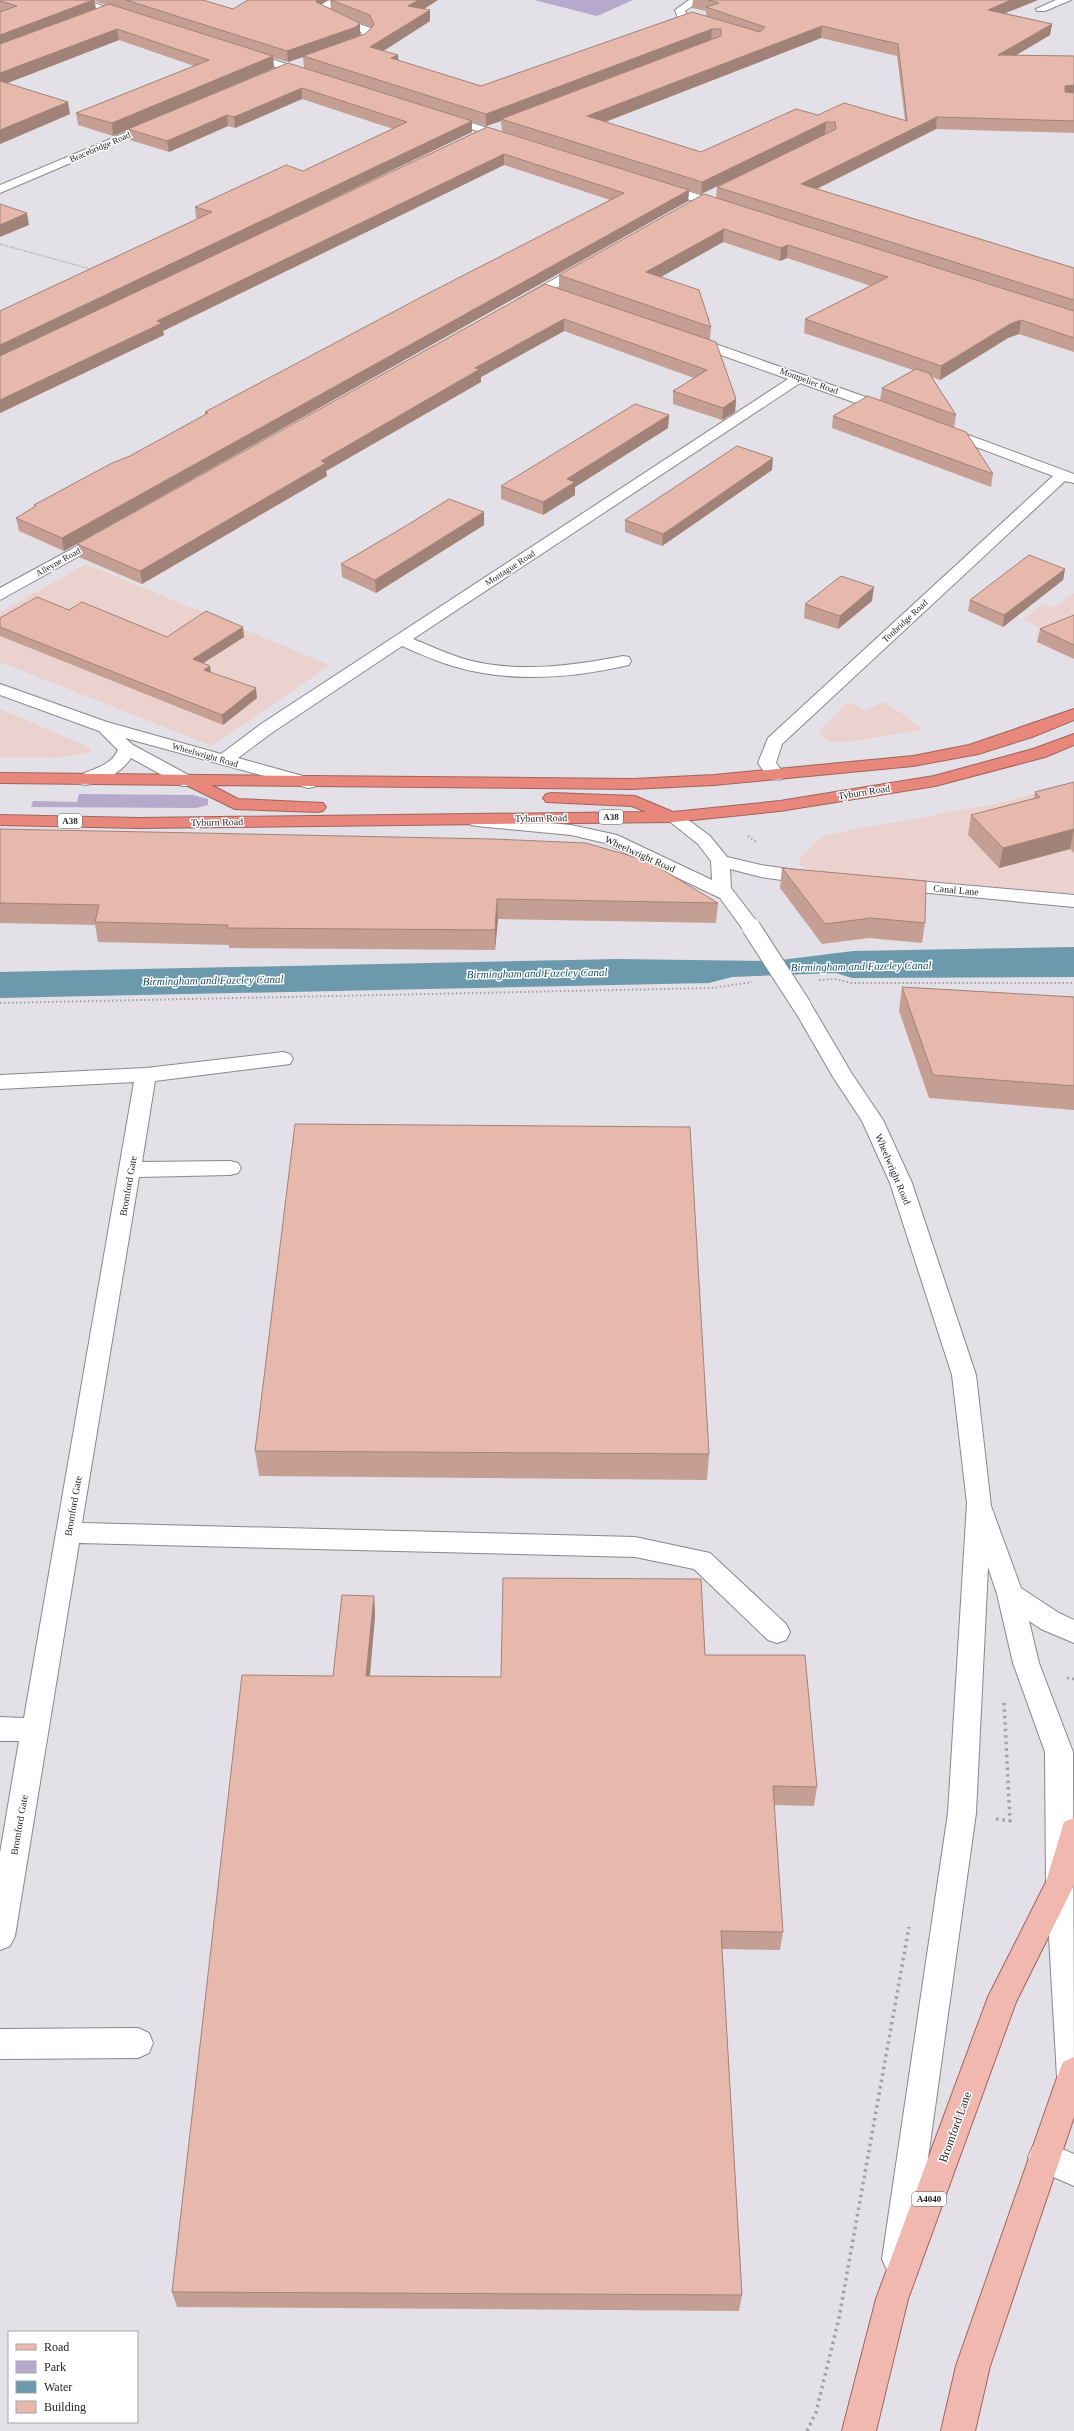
<svg xmlns="http://www.w3.org/2000/svg" width="1074" height="2431" viewBox="0 0 1074 2431" font-family="'Times New Roman',serif">
	<rect width="100%" height="100%" fill="#e3e1e7"/>
	<!-- commercial -->
	<g fill="#ecd2ce">
		<path d="M86,564L330,665L212,746L0,662V612Z"/>
		<path d="M1074,593V649L1024,619L1042,604L1054,607Z"/>
		<path d="M849,702L865,710L884,702L906,716L922,730L846,742H831L823,737L819,733L823,727Z"/>
		<path d="M0,709L91,748L90,753L53,758L0,757Z"/>
		<path d="M1074,782V894L812,872L800,865L799,858L824,835L1000,803Z"/>
	</g>
	<!-- green -->
	<g fill="#b6a9cc">
		<path d="M534,0H633L597,16Z"/>
		<path d="M79,794L193,795L208,799V805L196,808L31,807L33,801L77,802Z"/>
	</g>
	<!-- water -->
	<path fill="#6c99ab" d="M1074,947V977L852,978L836,973L732,977L709,983L0,998V972L617,959L773,961L853,951Z"/>
	<g fill="none" stroke-linecap="round" stroke-linejoin="round">
		<defs>
			<g id="minor">
				<path d="M71,0H86L133,17L132,19H124Z"/>
				<path d="M329,0H342L330,8L329,12L370,28L373,36C367,44 353,52 342,49V45L357,40L362,35L361,32L319,15L318,13L322,4Z"/>
				<path d="M689,0H701L685,11L687,14L714,22V26L710,27L678,18L675,10Z"/>
				<path d="M1056,0H1071L1045,11H1037L1036,9Z"/>
				<path d="M245,51L315,73L316,75L315,77H307L241,56V52Z"/>
				<path d="M443,114L513,136L515,138L509,141L439,119V115Z"/>
				<path d="M156,120L162,123L160,125L0,193V185Z"/>
				<path d="M660,182L728,204L730,207L724,211L656,189L654,186Z"/>
				<path d="M584,262L589,263L590,266L589,269L529,303H519L517,300Z"/>
				<path d="M690,335L894,407L896,410L889,414L884,413L800,383L413,639C431,646 449,655 468,660C518,673 572,666 623,656L629,657L631,661L629,665C573,678 512,683 456,667C438,662 420,654 402,646L273,732L238,758L314,779L317,783L314,787L308,788L125,738L133,745L194,778L197,782L194,786H182L131,758C121,773 97,788 79,784L76,780C85,767 107,772 118,750L99,731L0,695V684L107,722L221,754L261,724L788,379L685,342L683,339L685,336Z"/>
				<path d="M944,426L1074,474V483L1065,481L782,744L776,763L785,775L782,779C769,782 765,773 758,763L768,738L1053,476L939,433L937,430L939,427Z"/>
				<path d="M103,532L111,537L108,540L0,600V588Z"/>
				<path d="M673,812L679,813L710,836L727,857L761,865L811,872L818,874L820,878L818,882L811,884L761,877L730,869L731,888L761,927L758,931L751,933L744,931L720,898L605,843L571,835L477,826L471,825L468,821L471,817L477,816L571,825L617,835L712,880L711,861L698,844L664,817L667,813Z"/>
				<path d="M895,879L1074,895V907L888,889L886,885L888,881Z"/>
				<path d="M802,1000L809,1001L852,1074L883,1120L912,1183L976,1375L991,1506L1021,1588L1059,1613L1074,1620V1643L1041,1629L1029,1621L1039,1663L1073,1752L1074,2091L1061,2087L1057,2077L1046,1884L1045,1752L1013,1663L997,1594L988,1567L976,1813L914,2259L909,2270L898,2275L887,2270L882,2259L948,1813L967,1503L952,1375L890,1183L862,1121L833,1077L792,1006L795,1001Z"/>
				<path d="M283,1052L290,1054L293,1059L290,1064L155,1081L142,1162L230,1161L238,1163L241,1168L238,1173L230,1175L139,1177L82,1523L635,1537L710,1553L786,1624L790,1632L786,1640L777,1643L768,1640L694,1569L635,1557L79,1543L15,1936L10,1946L0,1950V1853L19,1741H0V1717L24,1718L134,1082L0,1089V1075L146,1068Z"/>
				<path d="M138,2028L149,2033L153,2043L149,2053L138,2058L0,2059V2029Z"/>
				<path d="M1044,2141L1074,2154V2186L1033,2168L1028,2157L1033,2146Z"/>
			</g>
			<g id="major">
				<path d="M1074,1818V1885L1016,2002L908,2299L876,2431H842L876,2299L988,1997L1046,1882L1064,1822Z"/>
				<path d="M1074,2057V2117L990,2366L975,2431H941L956,2366L1059,2072L1063,2062Z"/>
			</g>
			<g id="highway">
				<path d="M1074,709V720L1032,737L978,754L913,766L714,785L632,789L211,785L238,799L323,803L326,807L323,811L317,812L235,809L186,785L0,783V773L632,779L714,775L913,756L969,745Z"/>
				<path d="M1074,734V745L1045,757L935,786L780,811L673,822L139,828L0,825V815L139,818L646,812L632,806L546,802L543,798L546,794L552,793L635,796L673,812L780,801L934,776L1033,749Z"/>
			</g>
		</defs>
		<!-- minor casing -->
		<use href="#minor" stroke="#89878c" stroke-width="2"/>
		<!-- major casing -->
		<use href="#major" stroke="#a1635c" stroke-width="2"/>
		<!-- highway casing -->
		<use href="#highway" stroke="#a1635c" stroke-width="2"/>
		<!-- path-far3 -->
		<path stroke="#a2a0a5" stroke-width="1.5" stroke-dasharray="1 1.5" stroke-linecap="butt" d="M0,244L94,270"/>
		<!-- path-far2 -->
		<g stroke="#a2a0a5" stroke-width="2" stroke-dasharray="1.5 2.5" stroke-linecap="butt">
			<path d="M748,836L756,842"/>
			<path d="M819,980L835,979L851,983H1074"/>
			<path d="M0,1003L712,988L752,982"/>
		</g>
		<!-- path-far1 -->
		<path stroke="#a2a0a5" stroke-width="2.5" stroke-dasharray="2 3" stroke-linecap="butt" d="M1067,1678L1074,1679"/>
		<!-- path -->
		<g stroke="#a2a0a5" stroke-width="3.5" stroke-dasharray="2.5 4" stroke-linecap="butt">
			<path d="M996,1819L1010,1821L1004,1702"/>
			<path d="M807,2431L816,2412L839,2318L909,1927"/>
		</g>
		<!-- minor -->
		<use href="#minor" fill="#fff" fill-rule="evenodd"/>
		<!-- major -->
		<use href="#major" fill="#f1b8b0" fill-rule="evenodd"/>
		<!-- highway -->
		<use href="#highway" fill="#e8887c" fill-rule="evenodd"/>
		<defs>
			<path id="minor-bridge" d="M751,927L802,1006"/>
		</defs>
		<!-- minor-bridge casing -->
		<use href="#minor-bridge" stroke="#89878c" stroke-width="20" stroke-linecap="butt"/>
		<!-- minor-bridge -->
		<use href="#minor-bridge" stroke="#fff" stroke-width="18"/>
	</g>
	<!-- wall -->
	<g fill="#c69f94" fill-rule="evenodd">
		<path d="M0,0H203L233,9L248,0H438L424,9L430,21L383,51L398,55V61L481,86L706,16V11L692,8L693,0H1038L1005,13L1052,24L1050,35L1016,55L1074,56V133L936,129L817,189L1074,268V352L1019,334L1008,338L940,380L932,377L956,415L954,428L993,474L991,487L832,428L833,416L880,400L882,388L913,370L804,333L805,319L871,286L787,258L780,261L723,242L660,277L711,327L710,340L736,399L735,412L722,420L673,404V391L694,378L564,331L481,377V382L326,471L327,476L142,584L79,557L77,544L559,288V275L716,198L717,187L732,179L701,194L689,191L688,201L64,551L19,531L16,518L34,507V505L130,456L205,415V412L610,200L504,165L163,331L164,335L0,413L198,219L196,218L195,207L303,171L393,129L302,99L235,128L228,126L169,152L130,140L128,129L304,68L303,57L288,62L273,58L274,68L113,136L78,125L76,113L194,66L119,40L6,83L70,114L0,144L1,12H0ZM330,0L331,9L321,5L326,1ZM95,1L106,5L96,9ZM353,20L371,27V28L365,34L359,36L360,35V23ZM821,38L897,56L905,120L818,115L701,152L605,122ZM501,121L502,131L594,160L487,127L276,226L472,132V122L486,126Z"/>
		<path d="M669,415L668,428L575,487V495L543,515L501,499V486Z"/>
		<path d="M772,470L662,546L625,532V520Z"/>
		<path d="M484,512V525L376,593L342,577L341,564Z"/>
		<path d="M1065,569L1063,580L1003,627L968,611L970,600Z"/>
		<path d="M872,601L838,629L804,618L805,604Z"/>
		<path d="M1074,615V659L1037,642L1040,629Z"/>
		<path d="M0,618L167,637H244L203,663L210,666L211,672L257,698L223,725L0,636Z"/>
		<path d="M1074,782V853L1070,849L999,868L968,835L971,815L1034,798L1035,792Z"/>
		<path d="M0,829L718,903L716,923L498,919L495,950L229,948V945L98,942L95,925L0,923Z"/>
		<path d="M782,868L925,923L922,943L869,938L822,944L780,888Z"/>
		<path d="M902,987L1074,997V1110L929,1098L899,1011Z"/>
		<path d="M255,1451L709,1454L707,1480L259,1476Z"/>
		<path d="M374,1596L375,1616L370,1676L501,1677L705,1655L817,1787L814,1806L774,1805L783,1932L780,1950L722,1949L742,2295L739,2311L177,2307L172,2292L333,1676Z"/>
	</g>
	<!-- shaded-wall -->
	<g fill="#a18278">
		<path d="M93,0H94L96,11L0,47V35Z"/>
		<path d="M317,0H330L326,1L321,5L316,2Z"/>
		<path d="M419,0H438L409,18L408,6Z"/>
		<path d="M1011,0H1038L986,21L988,10Z"/>
		<path d="M430,10V21L371,59L370,47Z"/>
		<path d="M360,23V35L356,39L303,56V57L288,62L287,51Z"/>
		<path d="M1052,24L1050,35L996,67L998,55Z"/>
		<path d="M822,26L821,38L587,129V116Z"/>
		<path d="M117,29L119,40L0,86V73Z"/>
		<path d="M712,29L711,41L501,119V121L486,126V114Z"/>
		<path d="M398,55L399,67L391,58Z"/>
		<path d="M273,56L274,68L113,136L112,123Z"/>
		<path d="M1074,85V97L1063,98L1065,86Z"/>
		<path d="M302,88V99L235,128L234,117Z"/>
		<path d="M68,102L70,114L0,144V130Z"/>
		<path d="M227,115L228,126L169,152L167,141Z"/>
		<path d="M937,117L936,129L800,197L801,184Z"/>
		<path d="M472,121V132L0,358V345Z"/>
		<path d="M826,122L825,135L701,194L702,182Z"/>
		<path d="M504,154V165L163,331L164,335L0,413V400L157,321Z"/>
		<path d="M689,190L688,201L64,551L62,538Z"/>
		<path d="M27,213L29,225L0,237V225Z"/>
		<path d="M724,229L723,242L645,286L646,272Z"/>
		<path d="M788,245L787,258L780,261L781,248Z"/>
		<path d="M564,319V331L481,377V382L326,471L327,476L142,584L140,571L475,368Z"/>
		<path d="M1021,320L1019,334L1008,338L940,380L941,366L1010,324Z"/>
		<path d="M736,399L735,412L722,420L723,408Z"/>
		<path d="M669,415L668,428L575,487V495L543,515V502L567,479Z"/>
		<path d="M773,458L772,470L662,546L663,534Z"/>
		<path d="M484,512V525L376,593L375,580Z"/>
		<path d="M1065,569L1063,580L1003,627L1004,615Z"/>
		<path d="M874,587L872,601L838,629L840,616Z"/>
		<path d="M243,627L244,637L194,669L193,659Z"/>
		<path d="M210,666L211,677L204,670Z"/>
		<path d="M256,688L257,698L223,725L222,715Z"/>
		<path d="M1074,829L1070,849L999,868L1003,848Z"/>
		<path d="M497,899L498,919L495,950V930Z"/>
		<path d="M374,1596L375,1616L368,1695L366,1676Z"/>
	</g>
	<!-- building -->
	<g fill="#e6b9ac" stroke="#a18278" fill-rule="evenodd">
		<path d="M0,0H93L0,35V12L17,6L0,1Z"/>
		<path d="M126,0H203L233,9L248,0H317L316,2L360,23L356,27L287,51Z"/>
		<path d="M331,0H419L408,6L430,10L370,47L398,55L391,58L481,86L692,12L760,32L765,27L706,7L719,3L708,0H1011L988,10L1052,24L998,55L1074,56V85L1065,86V92L1074,93V121L937,117L801,184L1074,268V300L717,187L836,129L835,122H826L702,182L501,119L721,36V29H712L486,114L303,56L365,34L374,25L370,15ZM822,26L898,44L907,121L844,103L818,115L796,109L701,152L587,116Z"/>
		<path d="M109,4L273,56L112,123L76,113L209,60L117,29L0,73V44Z"/>
		<path d="M288,63L472,121L0,345V311L212,212L195,207L286,165L303,171L407,122L302,88L234,117L227,115L167,141L128,129Z"/>
		<path d="M0,81L68,102L0,130Z"/>
		<path d="M487,127L689,190L62,538L16,518L36,506L34,505L112,463L130,456L208,413L205,412L427,294L624,193L504,154L157,321L162,323L0,400V356Z"/>
		<path d="M704,194L1074,311V338L1021,320L1010,324L941,366L805,319L888,277L788,245L781,248L724,229L646,272L699,290L711,327L559,275Z"/>
		<path d="M0,204L27,213L0,225Z"/>
		<path d="M545,284L716,342L736,399L723,408L673,391L707,370L564,319L475,368L480,369L321,461L326,463L140,571L77,544Z"/>
		<path d="M916,369L929,373L956,415L882,388Z"/>
		<path d="M868,396L966,432L993,474L833,416Z"/>
		<path d="M635,404L669,415L567,479L575,482L543,502L501,486Z"/>
		<path d="M737,446L773,458L663,534L625,520Z"/>
		<path d="M449,499L484,512L375,580L341,564L409,524Z"/>
		<path d="M1029,555L1065,569L1004,615L970,600Z"/>
		<path d="M841,576L874,587L840,616L805,604Z"/>
		<path d="M37,597L69,610L82,602L167,637L206,611L243,627L193,659L210,666L204,670L256,688L222,715L0,627V618Z"/>
		<path d="M1074,615V645L1040,629Z"/>
		<path d="M1074,782V829L1003,848L971,815L1040,797L1035,792Z"/>
		<path d="M0,829L493,839L586,843L648,861L718,903L497,899L495,930L227,928L228,925L95,922L99,905L0,903Z"/>
		<path d="M782,868L926,881L925,923L871,918L825,924Z"/>
		<path d="M902,987L1074,997V1086L933,1075Z"/>
		<path d="M295,1124L690,1127L709,1454L255,1451Z"/>
		<path d="M503,1578L701,1579L705,1655H805L817,1787L773,1786L783,1932L721,1931L742,2295L172,2292L242,1675L333,1676L342,1595L374,1596L366,1676L501,1677Z"/>
	</g>
	<g text-anchor="middle" dominant-baseline="central" stroke-width="3" stroke-linejoin="round" paint-order="stroke">
		<!-- far-street labels -->
		<g font-size="9" fill="#1e1e20" stroke="#fff">
			<text transform="translate(100 147) rotate(-23)">Bracebridge Road</text>
			<text transform="translate(809 381) rotate(20)">Montpelier Road</text>
			<text transform="translate(58 562) rotate(-29)">Alleyne Road</text>
			<text transform="translate(510 568) rotate(-33)">Montague Road</text>
			<text transform="translate(905 621) rotate(-43)">Tonbridge Road</text>
			<text transform="translate(205 755) rotate(16)">Wheelwright Road</text>
		</g>
		<!-- shield labels -->
		<g fill="#fff" stroke="#626263" stroke-width="1">
			<rect x="599" y="810" width="24" height="14" rx="3"/>
			<rect x="58" y="814" width="24" height="14" rx="3"/>
			<rect x="912" y="2192" width="34" height="14" rx="3"/>
		</g>
		<g font-size="9" font-weight="bold" fill="#1e1e20">
			<text x="611" y="817">A38</text>
			<text x="70" y="821">A38</text>
			<text x="929" y="2199">A4040</text>
		</g>
		<!-- street labels -->
		<g font-size="10" fill="#1e1e20" stroke="#fff">
			<text transform="translate(864 792) rotate(-9)">Tyburn Road</text>
			<text transform="translate(541 818) rotate(-1)">Tyburn Road</text>
			<text transform="translate(217 822) rotate(-1)">Tyburn Road</text>
			<text transform="translate(640 854) rotate(24)">Wheelwright Road</text>
			<text transform="translate(956 890) rotate(5)">Canal Lane</text>
			<text transform="translate(893 1169) rotate(67)">Wheelwright Road</text>
			<text transform="translate(128 1186) rotate(-80)">Bromford Gate</text>
			<text transform="translate(73 1506) rotate(-80)">Bromford Gate</text>
			<text transform="translate(19 1825) rotate(-80)">Bromford Gate</text>
		</g>
		<!-- water labels -->
		<g font-size="11" font-style="italic" fill="#124f64" stroke="#fff">
			<text transform="translate(861 966) rotate(-1)">Birmingham and Fazeley Canal</text>
			<text transform="translate(537 973) rotate(-1)">Birmingham and Fazeley Canal</text>
			<text transform="translate(213 980) rotate(-1)">Birmingham and Fazeley Canal</text>
		</g>
		<!-- near-street labels -->
		<g font-size="12" fill="#1e1e20" stroke="#fff">
			<text transform="translate(955 2127) rotate(-70)">Bromford Lane</text>
		</g>
	</g>
	<!-- legend -->
	<rect x="8" y="2331" width="130" height="92" fill="#ffffff" stroke="#a5a5a6"/>
	<rect x="16" y="2344" width="20" height="6" fill="#f1b8b0" stroke="#a5a5a6"/>
	<text x="44" y="2351" font-size="12" fill="#1e1e20">Road</text>
	<rect x="16" y="2361" width="20" height="12" fill="#b6a9cc" stroke="#a5a5a6"/>
	<text x="44" y="2371" font-size="12" fill="#1e1e20">Park</text>
	<rect x="16" y="2381" width="20" height="12" fill="#6c99ab" stroke="#a5a5a6"/>
	<text x="44" y="2391" font-size="12" fill="#1e1e20">Water</text>
	<rect x="16" y="2401" width="20" height="12" fill="#e6b9ac" stroke="#a5a5a6"/>
	<text x="44" y="2411" font-size="12" fill="#1e1e20">Building</text>
</svg>
